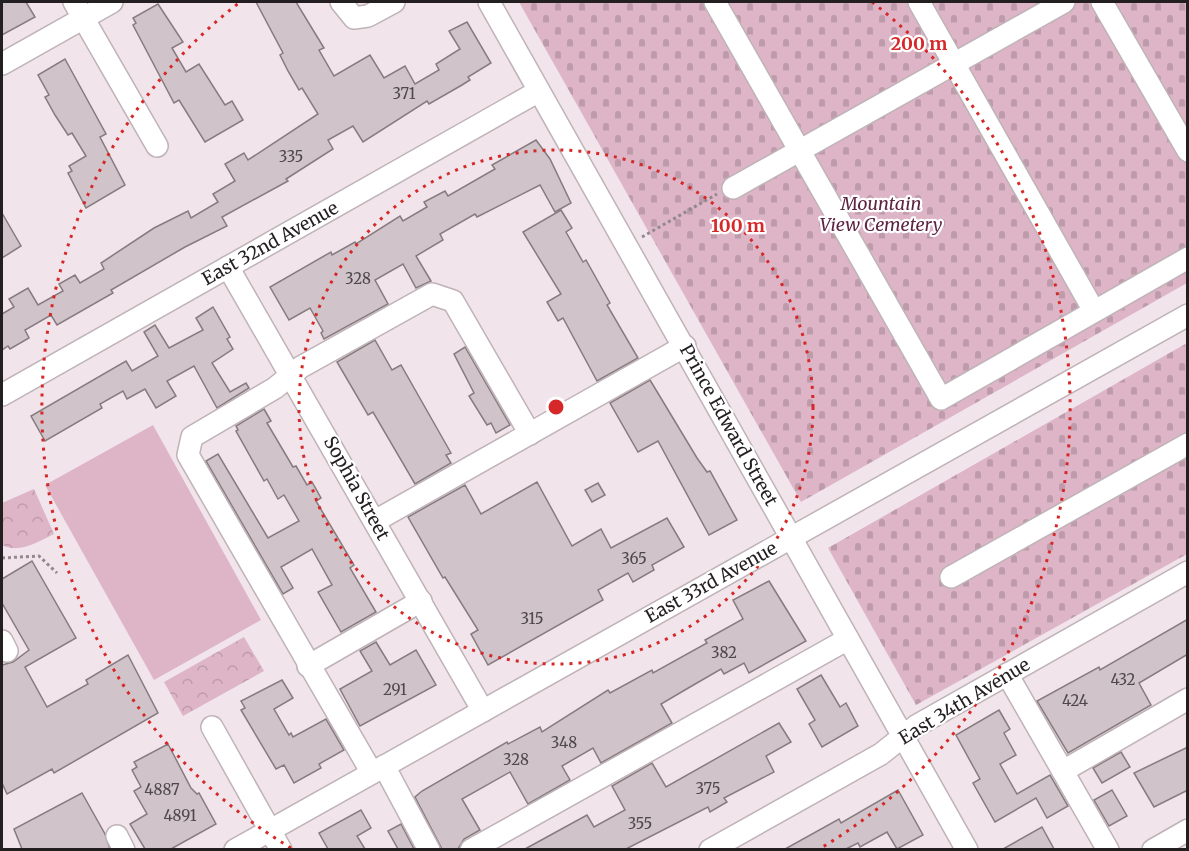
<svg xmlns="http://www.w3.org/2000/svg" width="1189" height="851" viewBox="0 0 1189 851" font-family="Merriweather,serif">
	<defs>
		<pattern id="cemetery-stones" width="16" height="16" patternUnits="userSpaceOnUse" patternTransform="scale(1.5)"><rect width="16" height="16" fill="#ddb5c6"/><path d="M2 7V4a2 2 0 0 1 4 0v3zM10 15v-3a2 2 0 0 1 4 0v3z" fill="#bd9baa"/></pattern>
		<pattern id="park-crowns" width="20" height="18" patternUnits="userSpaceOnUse" patternTransform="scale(1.5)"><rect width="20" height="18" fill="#ddb5c6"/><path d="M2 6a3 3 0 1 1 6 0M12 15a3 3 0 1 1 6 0" fill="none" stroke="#bd9baa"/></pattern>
	</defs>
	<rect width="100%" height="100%" fill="#f1e4ea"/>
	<!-- green -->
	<path fill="#ddb5c6" d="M153,425L261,620L154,680L45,485Z"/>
	<!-- cemetery -->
	<g fill="url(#cemetery-stones)">
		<path d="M519,2H1187V283L801,502Z"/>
		<path d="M1187,343V554L916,705L828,548Z"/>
	</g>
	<!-- park -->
	<g fill="url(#park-crowns)">
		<path d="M34,489L54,534C38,542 19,554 2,545V503Z"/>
		<path d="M244,637L264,671L183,716L164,682Z"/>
	</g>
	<!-- building -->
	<g fill="#d0c3c9" stroke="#867b7f" stroke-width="1.5">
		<path d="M2,2H26L35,17L2,35Z"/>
		<path d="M256,2H296L324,48L319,50L334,76L370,55L384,78L405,66L415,84L439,70L436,64L460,49L449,31L467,22L491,63L468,77L470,80L462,85L429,104L427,101L363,142L353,126L328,140L333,149L286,179L288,181L222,217L227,226L185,247L111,290L113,293L57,325L51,315L25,330L29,338L10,349L8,346L2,350V314L14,307L9,299L28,288L38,305L63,291L59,284L75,275L80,283L104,269L101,263L154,228L188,211L191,218L218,202L213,194L235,181L225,164L244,153L248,160L318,114L302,88L299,90L288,71L280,55L283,53Z"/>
		<path d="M158,4L183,42L172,48L186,72L199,64L225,105L232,101L243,120L205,142L179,100L174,103L133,25L136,23L133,18Z"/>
		<path d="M65,59L106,134L100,137L125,185L86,208L68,173L72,171L69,166L86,156L72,133L68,135L55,115L45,97L49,95L38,75Z"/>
		<path d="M536,140L550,159L571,203L555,212L540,185L477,217L475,214L440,234L443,240L416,256L431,281L416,288L403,264L375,280L388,304L324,339L321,333L323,331L310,308L289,320L270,287L331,252L332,255L355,242L356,244L400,216L403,221L427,207L424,202L445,191L448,196L495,169L492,165Z"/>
		<path d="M561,210L572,228L566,232L583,262L586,260L610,303L607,305L638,358L597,381L563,318L558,321L547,302L561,294L523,232Z"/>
		<path d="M2,213L21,246L2,258Z"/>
		<path d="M213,307L230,337L227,339L233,349L212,363L230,392L246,383L249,388L217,408L194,366L167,381L176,396L156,408L145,389L127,399L123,391L100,404L102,408L45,441L31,416L126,361L132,371L158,356L144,332L155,325L169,348L203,330L196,318Z"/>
		<path d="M375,340L392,370L401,365L451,453L446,455L451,463L415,484L373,412L368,415L337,362Z"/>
		<path d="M465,347L510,425L496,433L491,423L487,425L469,396L474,393L454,354Z"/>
		<path d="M650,380L697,458L707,472L710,471L737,520L709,535L658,441L638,452L610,403Z"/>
		<path d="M264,409L271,421L267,423L293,467L296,466L307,485L312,482L321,498L316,501L354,565L350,568L376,612L341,632L318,592L332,585L312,549L281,567L293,588L283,594L206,461L218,454L268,538L299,521L284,495L278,499L267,479L264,481L236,431L238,430L236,426Z"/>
		<path d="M537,482L572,546L601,529L611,548L667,518L684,547L652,565L654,570L633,582L628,573L598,590L603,600L488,665L471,634L478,630L445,577L443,578L408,517L465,485L481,514Z"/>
		<path d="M598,483L605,495L592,502L585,490Z"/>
		<path d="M32,561L76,638L25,667L47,707L88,684L86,680L128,655L158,713L54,773L52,769L7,794L2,783V665L13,662L29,650L2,603V579Z"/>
		<path d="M769,581L806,641L749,673L744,663L724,674L721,669L690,687L661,704L672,723L601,763L593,748L562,766L570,780L528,804L510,772L462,799L480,830L464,839L458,849H442L415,797L422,791L507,742L508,744L540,727L542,732L608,690L610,693L652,670L653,673L707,643L705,640L743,619L733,600Z"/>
		<path d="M1188,619V654L1139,683L1151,705L1068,753L1037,701L1099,667L1100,670Z"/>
		<path d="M376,642L390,665L416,650L436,685L360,726L340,689L372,671L360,651Z"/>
		<path d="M821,675L840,707L846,703L858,726L822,747L809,724L815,720L797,689Z"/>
		<path d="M282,680L293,698L274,709L289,735L291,733L293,737L326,719L344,750L319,764L321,768L294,783L284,765L276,769L241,710L245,708L241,701Z"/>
		<path d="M999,710L1010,729L1004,733L1016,755L1000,764L1017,794L1050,775L1068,806L1047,818L1036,798L995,822L973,783L980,779L956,735Z"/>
		<path d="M779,723L791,742L766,756L774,772L724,798L727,802L710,812L708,807L626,849H525L587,815L594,827L625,810L612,786L652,763L666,787Z"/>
		<path d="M168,744L191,788L197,794L199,793L216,824L171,849H145L130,824L147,814L134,791L141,787L132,770L137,767L134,762Z"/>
		<path d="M1188,747V790L1154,807L1134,773Z"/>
		<path d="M1121,752L1130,767L1102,783L1093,768Z"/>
		<path d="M898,790L923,835L897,849L887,832L860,847L858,843L846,849H785L839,819L841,823Z"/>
		<path d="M1112,790L1127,816L1109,826L1094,800Z"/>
		<path d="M82,793L105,834L110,849H22L14,829Z"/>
		<path d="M361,810L371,828L357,836L365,849H328L319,833Z"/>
		<path d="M401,824L414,849H398L388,831Z"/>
		<path d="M1042,827L1054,849H1003Z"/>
	</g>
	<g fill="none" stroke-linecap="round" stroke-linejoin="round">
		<defs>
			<g id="minor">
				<path d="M74,2L157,146"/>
				<path d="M341,2L354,18L368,16L394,2"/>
				<path d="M489,2L967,850"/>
				<path d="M715,2L941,399L1188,258"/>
				<path d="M919,2L1094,311"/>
				<path d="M1102,2L1188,151"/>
				<path d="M2,64L112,2"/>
				<path d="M733,188L1064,2"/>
				<path d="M228,267L483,711"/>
				<path d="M2,395L539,91"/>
				<path d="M375,521L685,346"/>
				<path d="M951,577L1188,444"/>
				<path d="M2,641L7,651"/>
				<path d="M308,666L421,601"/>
				<path d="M1007,674L1108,850"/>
				<path d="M212,727L281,850"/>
				<path d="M384,766L429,850"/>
				<path d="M1063,771L1188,699"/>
				<path d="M372,773L188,455L192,437L275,388L301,367L432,294L453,301L530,434"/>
				<path d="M117,836L124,850"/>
				<path d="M235,850L1188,315"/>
				<path d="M471,850L848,639"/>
				<path d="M710,850L881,754L916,726L1188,572"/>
				<path d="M1153,850L1188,830"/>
			</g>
		</defs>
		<!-- minor casing -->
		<use href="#minor" stroke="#bfb3b8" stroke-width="24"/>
		<!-- path -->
		<g stroke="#92898d" stroke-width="3" stroke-dasharray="3 3" stroke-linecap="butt">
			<path d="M642,237L717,194"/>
			<path d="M2,558L39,556L57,573"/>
		</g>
		<!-- minor -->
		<use href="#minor" stroke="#fff" stroke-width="21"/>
	</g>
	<!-- distance rings -->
	<g fill="none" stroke="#d62828" stroke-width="3" stroke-dasharray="3 6">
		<circle cx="556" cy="407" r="257"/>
		<path d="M291 848A514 514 0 0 1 240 2M872 2A514 514 0 0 1 821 848"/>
	</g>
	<g text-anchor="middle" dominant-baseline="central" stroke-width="4.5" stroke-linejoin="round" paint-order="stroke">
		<!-- number labels -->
		<g font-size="15" fill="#4e484a">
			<text x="404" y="93">371</text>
			<text x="291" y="156">335</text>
			<text x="358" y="278">328</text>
			<text x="634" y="558">365</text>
			<text x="532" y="618">315</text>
			<text x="724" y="652">382</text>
			<text x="1123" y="679">432</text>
			<text x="395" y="689">291</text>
			<text x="1075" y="700">424</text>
			<text x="564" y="742">348</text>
			<text x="516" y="759">328</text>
			<text x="708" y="788">375</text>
			<text x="162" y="789">4887</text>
			<text x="180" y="815">4891</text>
			<text x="640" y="823">355</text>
		</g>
		<!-- park labels -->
		<g font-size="18" font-style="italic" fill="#5e2342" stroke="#fff">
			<text x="881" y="203">Mountain<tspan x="881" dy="21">View Cemetery</tspan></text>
		</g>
		<!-- street labels -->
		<g font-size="18" fill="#231f20" stroke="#fff">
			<text transform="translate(270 243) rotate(-29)">East 32nd Avenue</text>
			<text transform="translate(729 425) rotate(61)">Prince Edward Street</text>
			<text transform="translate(357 488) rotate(61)">Sophia Street</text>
			<text transform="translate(711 582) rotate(-29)">East 33rd Avenue</text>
			<text transform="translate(964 701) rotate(-31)">East 34th Avenue</text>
		</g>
	</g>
	<circle cx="556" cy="407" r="9" fill="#d62828" stroke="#fff" stroke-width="3"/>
	<g font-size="18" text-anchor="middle" font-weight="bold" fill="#d62828" stroke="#fff" stroke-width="4.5" stroke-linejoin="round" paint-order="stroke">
		<text x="919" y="50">200 m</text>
		<text x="738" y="232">100 m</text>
	</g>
	<!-- border -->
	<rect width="1189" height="851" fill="none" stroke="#231f20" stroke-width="6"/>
</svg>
